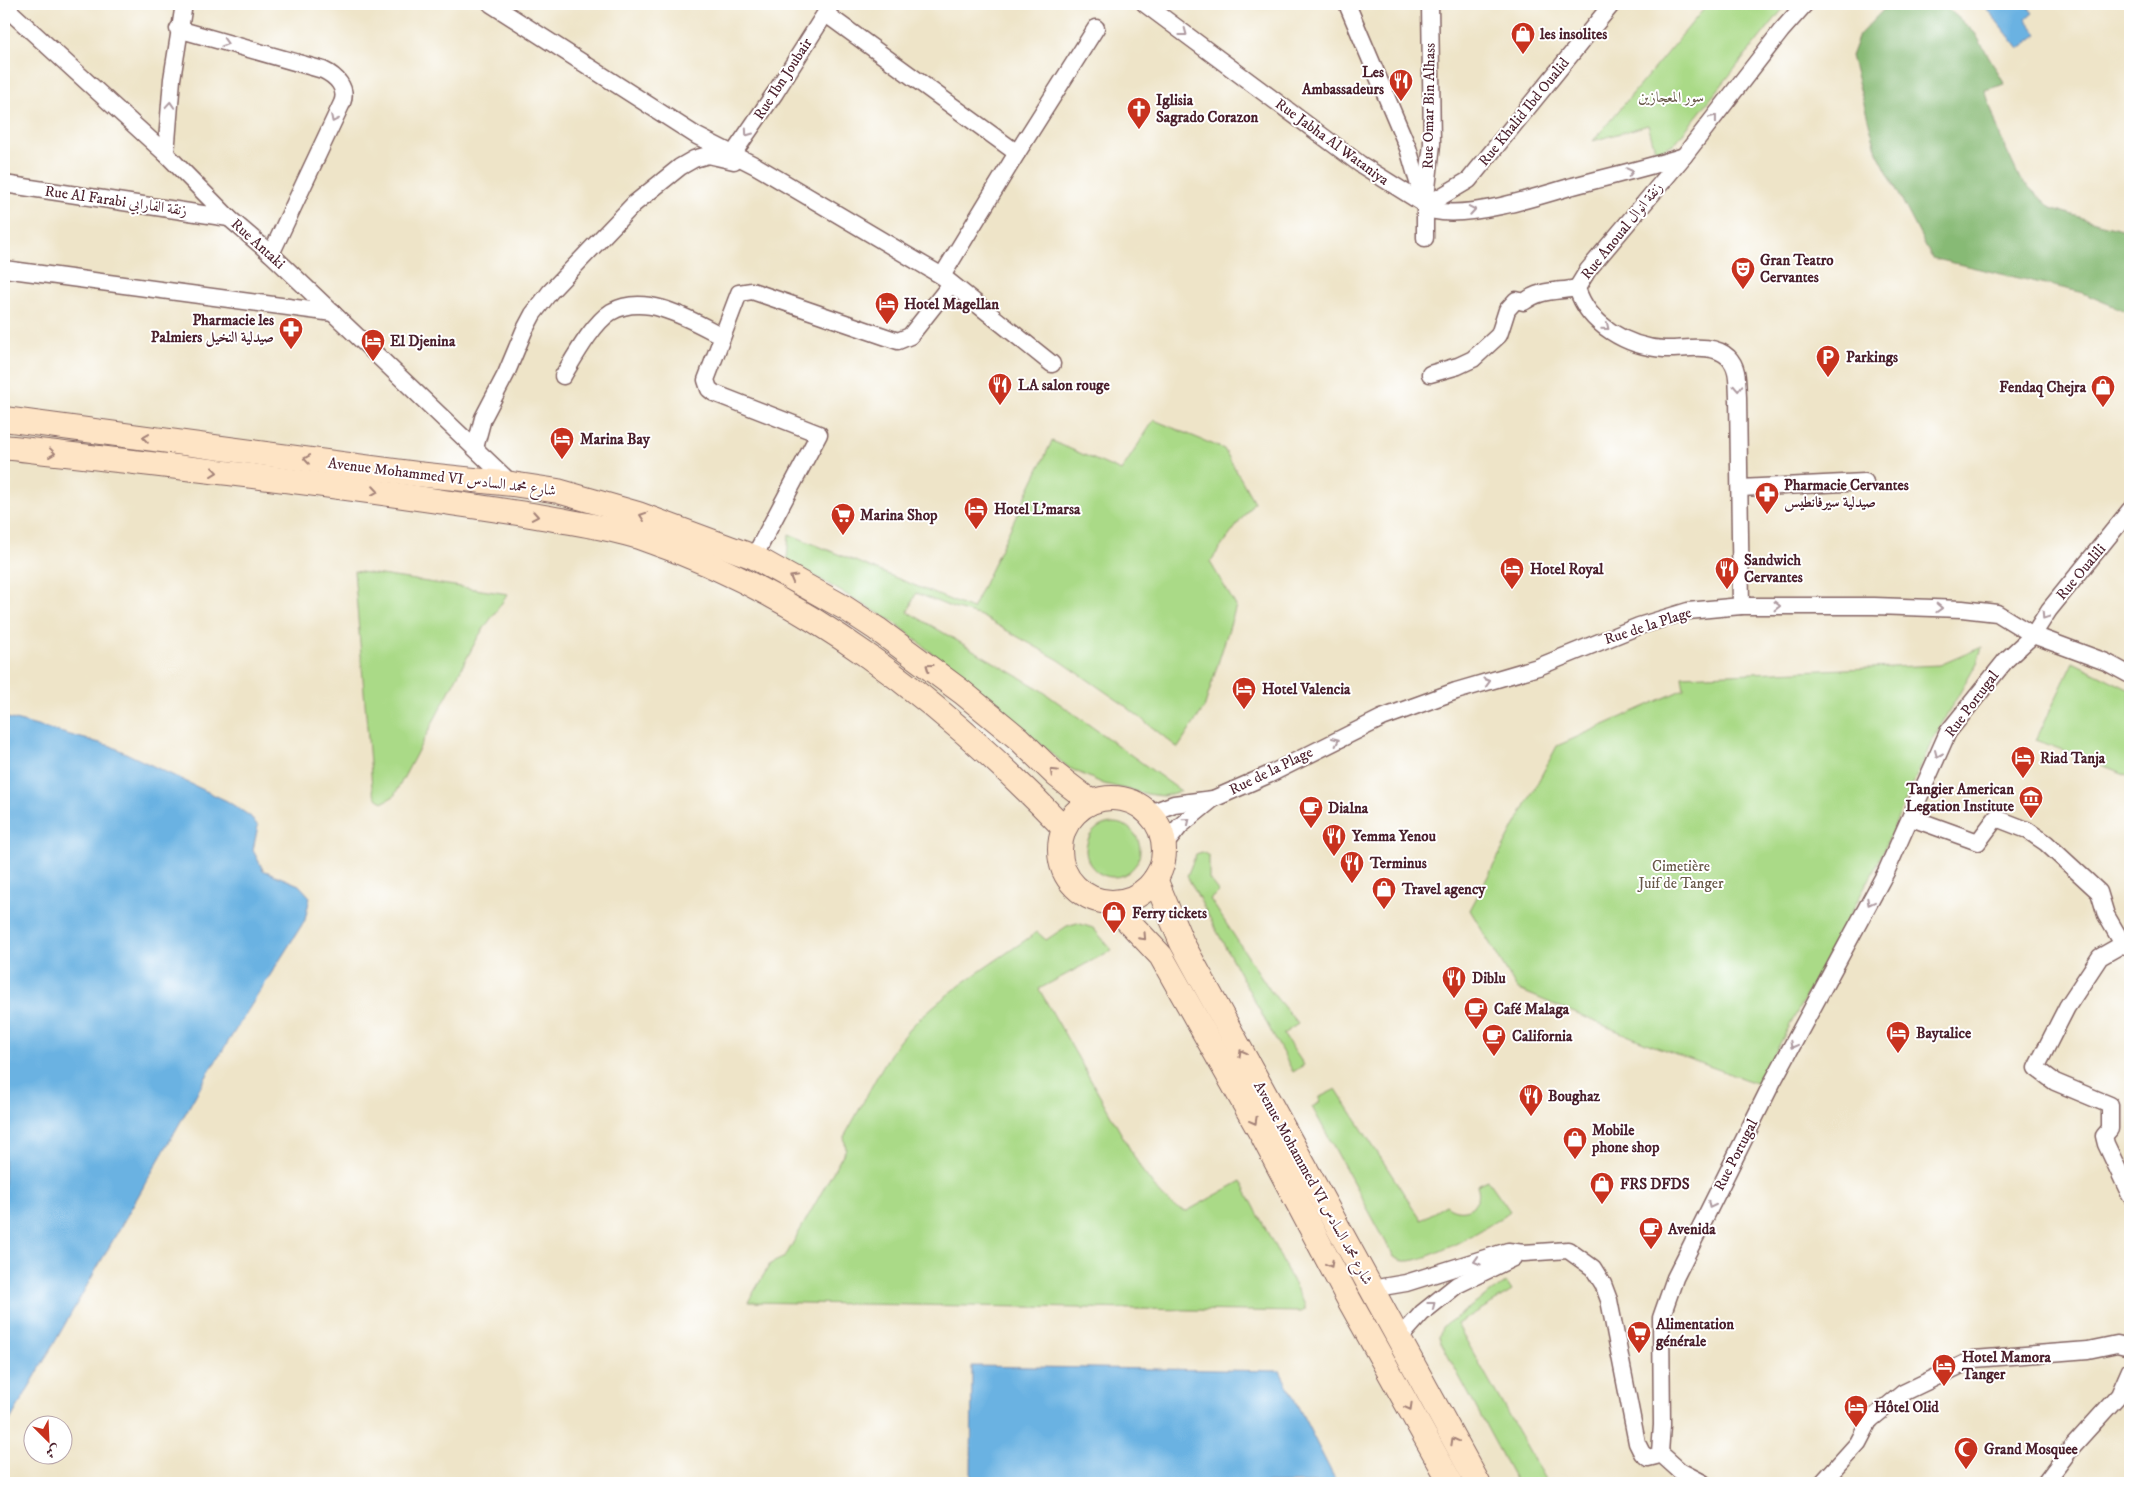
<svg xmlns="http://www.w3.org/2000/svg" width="2134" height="1487" viewBox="0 0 2134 1487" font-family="'IM FELL DW Pica',Amiri,serif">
	<rect width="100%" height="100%" fill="#fff"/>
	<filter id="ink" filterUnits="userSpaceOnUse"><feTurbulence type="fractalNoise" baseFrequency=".02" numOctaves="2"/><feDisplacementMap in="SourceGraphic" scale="10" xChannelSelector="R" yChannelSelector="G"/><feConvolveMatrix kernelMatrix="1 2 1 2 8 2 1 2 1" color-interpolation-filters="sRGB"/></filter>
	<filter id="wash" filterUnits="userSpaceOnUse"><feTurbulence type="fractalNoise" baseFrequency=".0096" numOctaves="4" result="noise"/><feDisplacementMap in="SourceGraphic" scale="20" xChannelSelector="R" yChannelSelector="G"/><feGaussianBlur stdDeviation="1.12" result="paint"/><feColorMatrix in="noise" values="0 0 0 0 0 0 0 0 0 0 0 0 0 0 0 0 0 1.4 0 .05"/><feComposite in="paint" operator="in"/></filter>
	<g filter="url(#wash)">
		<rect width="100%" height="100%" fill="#eee4c8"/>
		<!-- green -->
		<g fill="#aada87" stroke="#7a7c59">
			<path d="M1708,4H1787L1675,143L1656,153L1648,125L1593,141Z"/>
			<path d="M1154,420L1224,449L1254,502L1210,562L1236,606L1204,708L1178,748L1123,704L1059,660L981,616L953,608L916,593L908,612L1038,688L1181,791L1163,796L1147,794L1104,784L1069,768L897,624L787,560L789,534L972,609L1052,441L1121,471Z"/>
			<path d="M354,571L508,594L478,637L394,796L384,802C375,799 374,795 372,787Z"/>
			<path d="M1982,647L1977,663L1932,741L1877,865L1758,1084L1646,1043L1517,989L1470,910L1557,746L1684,689L1682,676L1940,665Z"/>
			<path d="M2073,662L2130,690V776L2036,740Z"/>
			<circle cx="1113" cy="850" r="27"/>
			<path d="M1202,852L1209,856V879L1219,892L1210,899L1270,990L1298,1024L1283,1034L1304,1065L1293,1072L1187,876L1196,854Z"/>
			<path d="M1077,923L1093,928L1112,950L1039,989L1143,1172C1155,1186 1167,1208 1187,1211L1241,1181L1305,1305V1310L1301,1312L748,1302L770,1264L785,1257L846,1149L844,1137C862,1106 877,1073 897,1044C926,1003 995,962 1037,932L1046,940L1067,926Z"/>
			<path d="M1336,1089L1421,1220L1446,1205C1462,1218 1485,1206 1477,1185L1488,1180L1510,1211C1493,1225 1427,1263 1405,1261C1401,1261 1398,1259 1394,1257L1312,1107L1319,1103L1320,1097Z"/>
			<path d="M1506,1282L1512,1291L1457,1324L1547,1483H1517L1441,1343L1439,1337L1442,1327Z"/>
		</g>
		<!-- forest -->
		<path fill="#87ba74" stroke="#686c50" d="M1902,4H1943L1975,33L2005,84L1985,90L2000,136L2020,179L2051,208L2098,223L2130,231V313L2080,292L1932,258L1877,152L1851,56L1859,35L1886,7Z"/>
		<!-- water -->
		<g fill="#6bb2e2" stroke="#5a6886">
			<path d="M1983,4H2014L2015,6L2025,4L2033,13L2026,19L2038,34L2019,49Z"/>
			<path d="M4,717L111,746L227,801L250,816L258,826L253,850L263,870L299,885L310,897L305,920L209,1072L4,1431Z"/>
			<path d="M972,1366L1280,1371L1337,1483H971Z"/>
		</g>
	</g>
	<g filter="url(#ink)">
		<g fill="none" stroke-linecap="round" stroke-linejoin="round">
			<defs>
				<g id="street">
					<path d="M491,4L697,136L756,166L942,276L1052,364"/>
					<path d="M1145,4L1360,164L1435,211C1471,218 1537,197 1573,186C1610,176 1647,168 1684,156"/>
					<path d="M1347,4L1408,148L1423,199"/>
					<path d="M4,6L166,154L229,218L271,254L512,484"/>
					<path d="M826,14L1017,153"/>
					<path d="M178,29L323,70C336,76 348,88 342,103L271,254"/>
					<path d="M166,154L172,79L184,4"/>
					<path d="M733,154L775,93L830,6"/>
					<path d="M4,184L229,218"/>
					<path d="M1425,206L1469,180L1612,4"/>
					<path d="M1425,238V206L1432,144L1430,4"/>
					<path d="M4,269L333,313"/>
					<path d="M942,276L1017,153L1096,28"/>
					<path d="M1430,374L1458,366L1473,359L1499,335L1507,310L1516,300L1524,302C1540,289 1558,292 1577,288"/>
					<path d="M563,376C574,358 593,323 611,312C646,292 691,320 722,336"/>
					<path d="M475,448L483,418L506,374L524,331L533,314L550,292L634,204L680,167L694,159L708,155L734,161"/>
					<path d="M1740,488L1865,482"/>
					<path d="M754,557L819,434L714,393L709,389L706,380L739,293L752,291L898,341L910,336L951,284"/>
					<path d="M1741,606L1738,397C1737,383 1739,368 1728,357C1712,342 1684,350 1664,349C1628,347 1588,325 1577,288L1588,270L1684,156L1781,31L1805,4"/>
					<path d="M1150,813L1174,804L1213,799L1268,775L1382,718L1456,691L1538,667L1639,626L1688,611L1741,606H1874L1962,609L1997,613L2033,635L2106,662L2130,675"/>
					<path d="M1917,820L1978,842L1996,818L2027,830L2046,843L2099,892L2106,915L2123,944L2130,948"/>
					<path d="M1164,846L1180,826L1213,799"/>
					<path d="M2123,944L2100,957L2067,1007L2036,1068L2055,1082L2110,1105V1129L2104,1136L2106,1144L2130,1195"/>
					<path d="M1371,1289L1406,1283L1508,1251L1524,1253L1568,1250L1593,1268L1603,1284L1609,1300L1637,1443L1642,1453L1648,1458L1656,1456L1660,1453L1662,1425L1661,1318L1675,1278L1773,1081L1886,872L1948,732L2006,660L2033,635L2049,610L2130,510"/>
					<path d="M1398,1340L1422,1313L1457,1285L1513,1258"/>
					<path d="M1660,1453L1680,1471L1703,1483"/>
					<path d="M1822,1483L1858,1443L1870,1420L1903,1393L1974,1359L2088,1350L2117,1344L2130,1347"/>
					<path d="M2045,1483L2072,1447L2119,1395L2130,1370"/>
				</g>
				<g id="secondary">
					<path d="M4,419L417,474L512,484L558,491L638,514L754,557L845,608L877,629L962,692L1019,739L1056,775L1091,802"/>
					<path d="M4,447C151,464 298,480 444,502C486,508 529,514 571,522C594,526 617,530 639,537C805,593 944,703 1064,828"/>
					<circle cx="1112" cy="850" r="52"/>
					<path d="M1155,879L1182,943L1478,1483"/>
					<path d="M1110,902L1161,956L1262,1135L1348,1298L1451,1483"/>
				</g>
			</defs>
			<!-- street casing -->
			<use href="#street" stroke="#836462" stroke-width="19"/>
			<!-- secondary casing -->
			<use href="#secondary" stroke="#836462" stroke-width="26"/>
			<!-- street -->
			<use href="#street" stroke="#fff" stroke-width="16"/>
			<!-- secondary -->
			<use href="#secondary" stroke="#fee4c5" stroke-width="24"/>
		</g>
		<!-- one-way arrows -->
		<defs><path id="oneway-chevron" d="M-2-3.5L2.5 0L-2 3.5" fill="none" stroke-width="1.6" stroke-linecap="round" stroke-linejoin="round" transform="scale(1.25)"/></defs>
		<g stroke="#ae9aa0">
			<use href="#oneway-chevron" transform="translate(1184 33) rotate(37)"/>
			<use href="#oneway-chevron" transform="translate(225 43) rotate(16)"/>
			<use href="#oneway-chevron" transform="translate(170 105) rotate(-86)"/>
			<use href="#oneway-chevron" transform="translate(1714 118) rotate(-52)"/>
			<use href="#oneway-chevron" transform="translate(334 119) rotate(116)"/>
			<use href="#oneway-chevron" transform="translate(748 133) rotate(125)"/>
			<use href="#oneway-chevron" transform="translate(1630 172) rotate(-14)"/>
			<use href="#oneway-chevron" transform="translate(1472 210) rotate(-10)"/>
			<use href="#oneway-chevron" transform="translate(1606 327) rotate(39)"/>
			<use href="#oneway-chevron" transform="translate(1738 388) rotate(87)"/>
			<use href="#oneway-chevron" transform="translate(1777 606)"/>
			<use href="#oneway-chevron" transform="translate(1939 608) rotate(2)"/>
			<use href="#oneway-chevron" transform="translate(2045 616) rotate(124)"/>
			<use href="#oneway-chevron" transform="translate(1487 682) rotate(-16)"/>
			<use href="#oneway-chevron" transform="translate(1336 741) rotate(-25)"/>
			<use href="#oneway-chevron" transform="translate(1938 754) rotate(114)"/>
			<use href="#oneway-chevron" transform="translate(1187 821) rotate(-39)"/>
			<use href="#oneway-chevron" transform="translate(1870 902) rotate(118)"/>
			<use href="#oneway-chevron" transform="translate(1793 1045) rotate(118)"/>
			<use href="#oneway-chevron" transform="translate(1711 1205) rotate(117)"/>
			<use href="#oneway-chevron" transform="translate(1477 1261) rotate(163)"/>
			<use href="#oneway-chevron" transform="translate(1432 1305) rotate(-38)"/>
		</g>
		<g stroke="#a48278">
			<use href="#oneway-chevron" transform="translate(146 438) rotate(-172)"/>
			<use href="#oneway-chevron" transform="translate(52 453) rotate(7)"/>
			<use href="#oneway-chevron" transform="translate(307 459) rotate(-172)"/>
			<use href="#oneway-chevron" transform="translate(214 472) rotate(7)"/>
			<use href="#oneway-chevron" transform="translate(375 491) rotate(8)"/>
			<use href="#oneway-chevron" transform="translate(535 516) rotate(10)"/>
			<use href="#oneway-chevron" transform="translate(643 516) rotate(-161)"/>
			<use href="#oneway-chevron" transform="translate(793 578) rotate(-151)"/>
			<use href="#oneway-chevron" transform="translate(929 667) rotate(-144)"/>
			<use href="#oneway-chevron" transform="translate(1053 772) rotate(-137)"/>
			<use href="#oneway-chevron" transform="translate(1143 937) rotate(47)"/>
			<use href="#oneway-chevron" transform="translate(1242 1053) rotate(-119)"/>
			<use href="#oneway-chevron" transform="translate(1254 1121) rotate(61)"/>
			<use href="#oneway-chevron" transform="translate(1330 1264) rotate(62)"/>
			<use href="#oneway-chevron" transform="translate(1409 1407) rotate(61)"/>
			<use href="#oneway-chevron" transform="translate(1454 1441) rotate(-119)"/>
		</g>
	</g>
	<!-- icons -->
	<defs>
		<symbol id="shop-pin" viewBox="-11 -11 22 30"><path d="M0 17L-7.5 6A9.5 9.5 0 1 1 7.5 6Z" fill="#c8321e" stroke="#fff"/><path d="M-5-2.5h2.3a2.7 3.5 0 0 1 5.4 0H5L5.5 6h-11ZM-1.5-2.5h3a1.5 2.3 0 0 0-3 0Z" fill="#fff"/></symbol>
		<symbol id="restaurant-pin" viewBox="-11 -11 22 30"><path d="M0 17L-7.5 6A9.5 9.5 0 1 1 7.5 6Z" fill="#c8321e" stroke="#fff"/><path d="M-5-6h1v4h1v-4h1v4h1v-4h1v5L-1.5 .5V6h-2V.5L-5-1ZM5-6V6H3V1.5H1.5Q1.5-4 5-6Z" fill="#fff"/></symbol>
		<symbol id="church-pin" viewBox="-11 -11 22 30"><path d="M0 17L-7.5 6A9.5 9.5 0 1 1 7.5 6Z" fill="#c8321e" stroke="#fff"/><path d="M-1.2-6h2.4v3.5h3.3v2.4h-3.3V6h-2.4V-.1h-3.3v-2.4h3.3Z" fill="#fff"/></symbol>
		<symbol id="theatre-pin" viewBox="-11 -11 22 30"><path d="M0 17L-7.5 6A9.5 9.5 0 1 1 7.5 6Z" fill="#c8321e" stroke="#fff"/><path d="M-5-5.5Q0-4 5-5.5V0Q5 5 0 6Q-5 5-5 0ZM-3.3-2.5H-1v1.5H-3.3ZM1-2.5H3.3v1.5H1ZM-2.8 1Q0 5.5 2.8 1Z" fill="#fff"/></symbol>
		<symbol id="hotel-pin" viewBox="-11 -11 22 30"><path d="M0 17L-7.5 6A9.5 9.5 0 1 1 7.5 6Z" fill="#c8321e" stroke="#fff"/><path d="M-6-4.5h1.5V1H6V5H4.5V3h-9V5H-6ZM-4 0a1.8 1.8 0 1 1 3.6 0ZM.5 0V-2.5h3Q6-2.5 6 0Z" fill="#fff"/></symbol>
		<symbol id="pharmacy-pin" viewBox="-11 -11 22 30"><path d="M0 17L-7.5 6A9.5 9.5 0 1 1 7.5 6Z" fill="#c8321e" stroke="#fff"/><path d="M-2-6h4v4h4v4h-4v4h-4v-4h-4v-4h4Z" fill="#fff"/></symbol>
		<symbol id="parking-pin" viewBox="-11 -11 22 30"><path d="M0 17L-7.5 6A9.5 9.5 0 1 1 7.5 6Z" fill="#c8321e" stroke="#fff"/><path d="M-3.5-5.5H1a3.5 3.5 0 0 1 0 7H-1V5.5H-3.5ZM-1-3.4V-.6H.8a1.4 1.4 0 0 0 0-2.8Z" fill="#fff"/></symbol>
		<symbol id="supermarket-pin" viewBox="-11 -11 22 30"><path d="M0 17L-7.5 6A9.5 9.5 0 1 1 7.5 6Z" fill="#c8321e" stroke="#fff"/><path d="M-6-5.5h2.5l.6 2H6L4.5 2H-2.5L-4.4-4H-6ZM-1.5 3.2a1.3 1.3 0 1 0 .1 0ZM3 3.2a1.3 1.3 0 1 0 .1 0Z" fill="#fff"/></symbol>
		<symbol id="museum-pin" viewBox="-11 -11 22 30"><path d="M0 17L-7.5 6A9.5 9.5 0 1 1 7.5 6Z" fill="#c8321e" stroke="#fff"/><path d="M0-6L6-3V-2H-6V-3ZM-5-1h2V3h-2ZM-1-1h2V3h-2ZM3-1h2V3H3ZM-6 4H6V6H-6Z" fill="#fff"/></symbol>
		<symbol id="cafe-pin" viewBox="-11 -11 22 30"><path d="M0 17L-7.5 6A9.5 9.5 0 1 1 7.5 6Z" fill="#c8321e" stroke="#fff"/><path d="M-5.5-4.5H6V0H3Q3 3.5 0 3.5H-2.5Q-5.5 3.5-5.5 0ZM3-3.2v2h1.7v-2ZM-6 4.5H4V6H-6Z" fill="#fff"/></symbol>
		<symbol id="mosque-pin" viewBox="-11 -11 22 30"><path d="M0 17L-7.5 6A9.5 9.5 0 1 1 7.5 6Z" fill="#c8321e" stroke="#fff"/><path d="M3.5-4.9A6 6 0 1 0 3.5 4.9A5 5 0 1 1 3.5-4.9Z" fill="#fff"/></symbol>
	</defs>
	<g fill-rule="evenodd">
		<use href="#shop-pin" x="1509" y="20" width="28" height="38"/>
		<use href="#restaurant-pin" x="1387" y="67" width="28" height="38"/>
		<use href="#church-pin" x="1125" y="95" width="28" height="38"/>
		<use href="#theatre-pin" x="1729" y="255" width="28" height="38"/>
		<use href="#hotel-pin" x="873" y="290" width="28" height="38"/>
		<use href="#pharmacy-pin" x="277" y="315" width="28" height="38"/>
		<use href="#hotel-pin" x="359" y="327" width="28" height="38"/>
		<use href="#parking-pin" x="1814" y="343" width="28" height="38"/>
		<use href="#restaurant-pin" x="986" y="371" width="28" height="38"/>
		<use href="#shop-pin" x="2089" y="373" width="28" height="38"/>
		<use href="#hotel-pin" x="548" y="425" width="28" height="38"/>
		<use href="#pharmacy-pin" x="1753" y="480" width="28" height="38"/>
		<use href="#hotel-pin" x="962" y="495" width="28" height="38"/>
		<use href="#supermarket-pin" x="829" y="501" width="28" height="38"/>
		<use href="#hotel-pin" x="1498" y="555" width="28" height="38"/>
		<use href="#restaurant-pin" x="1713" y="555" width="28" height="38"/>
		<use href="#hotel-pin" x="1230" y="675" width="28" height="38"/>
		<use href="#hotel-pin" x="2009" y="744" width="28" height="38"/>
		<use href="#museum-pin" x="2017" y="784" width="28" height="38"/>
		<use href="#cafe-pin" x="1297" y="794" width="28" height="38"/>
		<use href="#restaurant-pin" x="1320" y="822" width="28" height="38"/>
		<use href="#restaurant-pin" x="1338" y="849" width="28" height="38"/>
		<use href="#shop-pin" x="1370" y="875" width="28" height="38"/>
		<use href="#shop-pin" x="1100" y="899" width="28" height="38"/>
		<use href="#restaurant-pin" x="1440" y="964" width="28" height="38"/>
		<use href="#cafe-pin" x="1462" y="995" width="28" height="38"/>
		<use href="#hotel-pin" x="1884" y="1019" width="28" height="38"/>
		<use href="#cafe-pin" x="1480" y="1022" width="28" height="38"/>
		<use href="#restaurant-pin" x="1517" y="1082" width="28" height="38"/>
		<use href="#shop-pin" x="1561" y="1125" width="28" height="38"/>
		<use href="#shop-pin" x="1588" y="1170" width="28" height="38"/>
		<use href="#cafe-pin" x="1637" y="1215" width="28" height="38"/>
		<use href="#supermarket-pin" x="1625" y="1319" width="28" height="38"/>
		<use href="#hotel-pin" x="1930" y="1352" width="28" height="38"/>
		<use href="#hotel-pin" x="1842" y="1393" width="28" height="38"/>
		<use href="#mosque-pin" x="1952" y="1435" width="28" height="38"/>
	</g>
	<g text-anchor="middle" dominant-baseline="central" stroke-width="4" stroke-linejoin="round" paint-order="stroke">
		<!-- poi labels -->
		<g font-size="15" font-weight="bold" fill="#4a1f2b" stroke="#fff" text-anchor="start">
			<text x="1540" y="34">les insolites</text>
			<text x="1384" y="72" text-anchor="end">Les<tspan x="1384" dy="17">Ambassadeurs</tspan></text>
			<text x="1156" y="100">Iglisia<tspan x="1156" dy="17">Sagrado Corazon</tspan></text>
			<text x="1760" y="260">Gran Teatro<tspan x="1760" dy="17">Cervantes</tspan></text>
			<text x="904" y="304">Hotel Magellan</text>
			<text x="274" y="320" text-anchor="end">Pharmacie les<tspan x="274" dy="17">Palmiers صيدلية النخيل</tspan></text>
			<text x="390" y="341">El Djenina</text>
			<text x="1846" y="357">Parkings</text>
			<text x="1018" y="385">LA salon rouge</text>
			<text x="2086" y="387" text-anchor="end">Fendaq Chejra</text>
			<text x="580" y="439">Marina Bay</text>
			<text x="1784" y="485">Pharmacie Cervantes<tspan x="1784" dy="17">صيدلية سيرفانطيس</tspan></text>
			<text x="994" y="509">Hotel L'marsa</text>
			<text x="860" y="515">Marina Shop</text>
			<text x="1744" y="560">Sandwich<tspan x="1744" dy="17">Cervantes</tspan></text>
			<text x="1530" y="569">Hotel Royal</text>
			<text x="1262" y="689">Hotel Valencia</text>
			<text x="2040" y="758">Riad Tanja</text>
			<text x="2014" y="789" text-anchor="end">Tangier American<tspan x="2014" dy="17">Legation Institute</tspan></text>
			<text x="1328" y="808">Dialna</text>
			<text x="1352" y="836">Yemma Yenou</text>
			<text x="1370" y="863">Terminus</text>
			<text x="1402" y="889">Travel agency</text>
			<text x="1132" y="913">Ferry tickets</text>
			<text x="1472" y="978">Diblu</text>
			<text x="1494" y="1009">Café Malaga</text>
			<text x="1916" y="1033">Baytalice</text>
			<text x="1512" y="1036">California</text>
			<text x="1548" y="1096">Boughaz</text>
			<text x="1592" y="1130">Mobile<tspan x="1592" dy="17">phone shop</tspan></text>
			<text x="1620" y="1184">FRS DFDS</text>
			<text x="1668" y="1229">Avenida</text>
			<text x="1656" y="1324">Alimentation<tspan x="1656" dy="17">générale</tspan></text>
			<text x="1962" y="1357">Hotel Mamora<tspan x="1962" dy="17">Tanger</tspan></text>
			<text x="1874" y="1407">Hôtel Olid</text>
			<text x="1984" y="1449">Grand Mosquee</text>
		</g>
		<!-- street labels -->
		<g font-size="15" fill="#4a1f2b" stroke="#fff">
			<text transform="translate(783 79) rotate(-57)">Rue Ibn Joubair</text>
			<text transform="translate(1429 106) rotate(-89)">Rue Omar Bin Alhass</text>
			<text transform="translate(1524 112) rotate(-51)">Rue Khalid Ibd Oualid</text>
			<text transform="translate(1332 142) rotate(36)">Rue Jabha Al Wataniya</text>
			<text transform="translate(116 201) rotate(8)">Rue Al Farabi زنقة الفارابي</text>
			<text transform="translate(1622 231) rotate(-51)">Rue Anoual زنقة انوال</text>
			<text transform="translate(258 244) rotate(42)">Rue Antaki</text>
			<text transform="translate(442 477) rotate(7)">Avenue Mohammed VI شارع محمد السادس</text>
			<text transform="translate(2081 572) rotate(-50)">Rue Oualili</text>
			<text transform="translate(1648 626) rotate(-18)">Rue de la Plage</text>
			<text transform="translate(1972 704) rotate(-53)">Rue Portugal</text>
			<text transform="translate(1271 771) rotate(-26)">Rue de la Plage</text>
			<text transform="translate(1736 1155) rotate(-63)">Rue Portugal</text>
			<text transform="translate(1313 1183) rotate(61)">Avenue Mohammed VI شارع محمد السادس</text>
		</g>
		<!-- park labels -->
		<g font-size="15" fill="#675747" stroke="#fff">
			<text x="1671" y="97">سور المعجازين</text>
			<text x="1681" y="866">Cimetière<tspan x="1681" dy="17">Juif de Tanger</tspan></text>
		</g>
	</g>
	<!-- margin -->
	<rect width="2134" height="1487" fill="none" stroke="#fff" stroke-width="20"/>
	<!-- north arrow -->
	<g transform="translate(48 1440) rotate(156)"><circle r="24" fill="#ffffff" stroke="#b7a5aa"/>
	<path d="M0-4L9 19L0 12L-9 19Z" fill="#c8321e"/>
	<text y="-8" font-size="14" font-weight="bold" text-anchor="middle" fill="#4a1f2b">ش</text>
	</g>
</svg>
